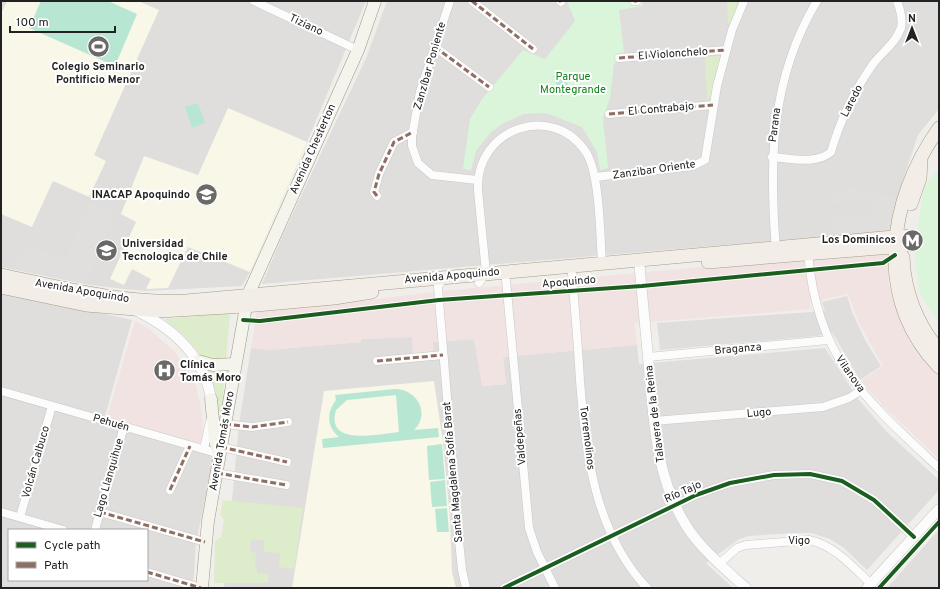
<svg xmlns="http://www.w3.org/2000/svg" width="940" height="589" viewBox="0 0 940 589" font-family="Overpass,sans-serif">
	<rect width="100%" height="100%" fill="#f0eeeb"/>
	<!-- residential -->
	<g fill="#dfdedc" fill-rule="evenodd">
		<path d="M1,1H366L307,142L250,272L242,286L145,291L125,289L90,285L1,267Z"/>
		<path d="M387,1H939V109L918,135L897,198L890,231L262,284L285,230L367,56Z"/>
		<path d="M1,291L132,320L103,423L214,456L196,542L193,588H1ZM9,530H147V580H9Z"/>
		<path d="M847,296L852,312L865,340L881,366L860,380L832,332L817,336L660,350L657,323L825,311L822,302Z"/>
		<path d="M412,337L413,355L433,342L474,339L483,386L506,384L503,357L637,345L639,364L825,348L859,400L887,432L939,480V490L867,570L844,548L830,539L811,533H793L749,536L739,539L706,563L733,588H224L239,424L251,348L268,350L361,342V339Z"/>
		<path d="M939,530V588H887L935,534Z"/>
	</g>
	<!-- commercial -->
	<g fill="#f1e3e1">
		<path d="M887,253L889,286L899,318L911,340L939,374V459L884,407L861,381L883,366L859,323L848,294L810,303L811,309L635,323L637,345L503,357L506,384L482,386L474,339L433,342V353L413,355L412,337L361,339V342L268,350L251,348L257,311L370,300L441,291L799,258Z"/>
		<path d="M135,321L149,329L174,351L195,382L202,413L203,429L201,441L198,444L107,417Z"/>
	</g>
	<!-- education -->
	<g fill="#f8f7e8">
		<path d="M7,1H138L159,10L94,155L106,161L89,197L53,181L32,227L1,214V14Z"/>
		<path d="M228,108L307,142L250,272L188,247L168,288L146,289L151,279L132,269L124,285L110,279L136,222L121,214L144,156L198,175Z"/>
		<path d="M434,381L443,442L450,519L452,572L456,588H292L324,391Z"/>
	</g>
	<!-- grass -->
	<g fill="#ddeccb">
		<path d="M727,1H740L730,23H728Z"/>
		<path d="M721,56L710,99H707L705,57Z"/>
		<path d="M228,313L230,315L222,404L220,410H217C212,364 200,347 164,319Z"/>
		<path d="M223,500L303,508L294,569L279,567L280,553L264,552V541L251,539L250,552L256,553L255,566H257V573L268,574V583H214L215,541L221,537L224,520L220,515Z"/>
	</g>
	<!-- park -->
	<g fill="#daf5da">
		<path d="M567,1H643L642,6L619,10L624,52L614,64L610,97L603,119L608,168L600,170L597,152L582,127L546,113L524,114L504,123L491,132L476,151L471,170L463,169L470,119L482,99L523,50L545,59L575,21Z"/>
		<path d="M939,169V323L920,294L914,250L924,186Z"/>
	</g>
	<!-- pitch -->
	<g fill="#b7e6d2" fill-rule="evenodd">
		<path d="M41,1H108L137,14L115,66L29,28Z"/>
		<path d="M563,72L571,92L561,96L553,76Z"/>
		<path d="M198,103L205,123L192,128L185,107Z"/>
		<path d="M395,389C417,389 431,414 414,430L438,428L439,437L323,448L322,439L339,437C327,427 326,413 336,400L335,395ZM396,395L399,432C379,434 325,447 336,410L347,400Z"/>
		<path d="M442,444L445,479L429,480L427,446Z"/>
		<path d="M445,480L447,506L432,507L430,482Z"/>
		<path d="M447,508L449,532H437L435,509Z"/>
	</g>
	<!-- parking -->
	<g fill="#e0dfde">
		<path d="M851,187L897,198L890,231L833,236V216L875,213L877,205L863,201L832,203L831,193L846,190Z"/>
		<path d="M89,202L117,211L86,284L14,269L25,245L66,259Z"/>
	</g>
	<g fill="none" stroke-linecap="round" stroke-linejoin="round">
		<defs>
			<g id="minor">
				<path d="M254,1L358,50"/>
				<path d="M450,1L420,92L412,136V146L418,163L432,175L477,180"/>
				<path d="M472,1L533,49"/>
				<path d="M560,1L561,2"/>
				<path d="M634,1H637"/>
				<path d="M435,47L489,87"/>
				<path d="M619,58L726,50"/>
				<path d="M609,114L713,105"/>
				<path d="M772,157C790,158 816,165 831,152C840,121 854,91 873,64C883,51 895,44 901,28C903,20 900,9 897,1"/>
				<path d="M595,177L693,166L705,160L717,86L732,30L744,1"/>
				<path d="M377,196L374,192L379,174L394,142L413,132"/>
				<path d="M776,250C769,162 770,79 817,1"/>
				<path d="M808,254C818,360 865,399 939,468"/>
				<path d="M572,274C575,310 578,345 580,381C586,454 594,531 647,588"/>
				<path d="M444,278L438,286L439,300L458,531L462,570L466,588"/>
				<path d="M506,280L529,528L537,552L555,588"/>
				<path d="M479,283L486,273L478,190C475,129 552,101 586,152C600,174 600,235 602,263"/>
				<path d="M648,357L828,340"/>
				<path d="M377,361L443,355"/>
				<path d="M1,391L220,454"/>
				<path d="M654,421L823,407L849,398L860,391"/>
				<path d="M225,424L252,427L288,422"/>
				<path d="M221,447L287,462"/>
				<path d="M204,449L210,421"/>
				<path d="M217,473L286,485"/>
				<path d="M170,490L190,446"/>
				<path d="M1,512L63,530"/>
				<path d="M100,512L205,542"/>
				<path d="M20,517L52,406"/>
				<path d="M95,530L124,426"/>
				<path d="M719,564L737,548L746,545L809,540C834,545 853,567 871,584"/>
				<path d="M147,572L201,588"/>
				<path d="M504,588L696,495L730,483L774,475L810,474L842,481L874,500L914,537"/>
			</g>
			<g id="tertiary">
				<path d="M639,259C642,296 646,332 649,369C654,424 656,478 687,527C703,551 725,569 746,588"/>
				<path d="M137,311C174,329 204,357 211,399"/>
				<path d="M867,588L939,509"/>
			</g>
			<g id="secondary">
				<path d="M198,361L213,365L235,364"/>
				<path d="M211,399L215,440L218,452"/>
				<path d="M202,588L208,521L248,295L358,50L375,1"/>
			</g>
			<g id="primary">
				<path d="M939,128C888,200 873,298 939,367"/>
				<path d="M911,204L920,178L921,161"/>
				<path d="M903,257C904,291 917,324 939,350"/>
				<path d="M708,262L904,246"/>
				<path d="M1,275C63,288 123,304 186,301L905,236"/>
				<path d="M1,287L86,305L160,311L245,306L334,298L372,292"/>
			</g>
		</defs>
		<!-- minor casing -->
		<use href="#minor" stroke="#c9c8c7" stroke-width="9"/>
		<!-- tertiary casing -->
		<use href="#tertiary" stroke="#c9c8c7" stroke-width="11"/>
		<!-- secondary casing -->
		<use href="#secondary" stroke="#999a82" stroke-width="13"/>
		<!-- primary casing -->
		<use href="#primary" stroke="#a79c86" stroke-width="14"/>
		<!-- minor -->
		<use href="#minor" stroke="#fdfcfc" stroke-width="8"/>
		<!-- tertiary -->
		<use href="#tertiary" stroke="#fdfcfc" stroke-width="10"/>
		<!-- secondary -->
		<use href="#secondary" stroke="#f4f4ed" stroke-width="12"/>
		<!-- primary -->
		<use href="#primary" stroke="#f3ede7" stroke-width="13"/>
		<!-- quiet -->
		<g stroke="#8d6e63" stroke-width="3" stroke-dasharray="6 3" stroke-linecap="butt">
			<path d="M472,1L533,49"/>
			<path d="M560,1L561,2"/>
			<path d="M634,1H637"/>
			<path d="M435,47L489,87"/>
			<path d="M619,58L726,50"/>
			<path d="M609,114L713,105"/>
			<path d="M377,196L374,192L379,174L394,142L413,132"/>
			<path d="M377,361L443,355"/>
			<path d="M225,424L252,427L288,422"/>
			<path d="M221,447L287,462"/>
			<path d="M217,473L286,485"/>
			<path d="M170,490L190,446"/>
			<path d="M100,512L205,542"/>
			<path d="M147,572L201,588"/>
		</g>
		<defs>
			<g id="cycleway">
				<path d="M243,320L260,321L439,300L642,286L883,263L895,255"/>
				<path d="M504,588L696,495L730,483L774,475L810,474L842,481L874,500L914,537"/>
				<path d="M879,588L939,522"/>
			</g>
		</defs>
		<!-- cycleway casing -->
		<use href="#cycleway" stroke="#fff" stroke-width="6"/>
		<!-- cycleway -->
		<use href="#cycleway" stroke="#1b5e20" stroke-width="4"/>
	</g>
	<!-- icons -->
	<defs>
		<symbol id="stadium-disc" viewBox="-11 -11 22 22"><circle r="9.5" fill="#6a6968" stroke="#fff"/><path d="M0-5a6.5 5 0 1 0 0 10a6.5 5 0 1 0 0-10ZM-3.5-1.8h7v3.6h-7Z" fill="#fff"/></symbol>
		<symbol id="university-disc" viewBox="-11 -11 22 22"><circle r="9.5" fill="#6a6968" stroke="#fff"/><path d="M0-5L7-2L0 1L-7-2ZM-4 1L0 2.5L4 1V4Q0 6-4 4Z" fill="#fff"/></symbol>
		<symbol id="metro-disc" viewBox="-11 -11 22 22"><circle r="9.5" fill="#6a6968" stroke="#fff"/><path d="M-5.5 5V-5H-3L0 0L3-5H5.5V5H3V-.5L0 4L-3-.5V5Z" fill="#fff"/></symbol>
		<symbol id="hospital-disc" viewBox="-11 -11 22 22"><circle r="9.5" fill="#6a6968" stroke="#fff"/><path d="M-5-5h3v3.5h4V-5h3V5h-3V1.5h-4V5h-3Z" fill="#fff"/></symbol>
	</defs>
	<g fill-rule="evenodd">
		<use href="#stadium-disc" x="86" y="34" width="25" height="25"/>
		<use href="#university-disc" x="194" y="182" width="25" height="25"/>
		<use href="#metro-disc" x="900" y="228" width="25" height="25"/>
		<use href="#university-disc" x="94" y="238" width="25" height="25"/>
		<use href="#hospital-disc" x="152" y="358" width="25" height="25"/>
	</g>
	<g text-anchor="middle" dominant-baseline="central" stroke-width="4" stroke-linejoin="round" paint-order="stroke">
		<!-- street labels -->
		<g font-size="11" fill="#222" stroke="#fff">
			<text transform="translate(306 25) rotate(25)">Tiziano</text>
			<text transform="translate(673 54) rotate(-4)">El Violonchelo</text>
			<text transform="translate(430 66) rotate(-74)">Zanzíbar Poniente</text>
			<text transform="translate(852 101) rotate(-63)">Laredo</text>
			<text transform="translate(661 109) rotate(-5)">El Contrabajo</text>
			<text transform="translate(775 125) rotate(-83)">Parana</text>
			<text transform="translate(313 149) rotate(-66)">Avenida Chesterton</text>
			<text transform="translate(654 170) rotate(-8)">Zanzibar Oriente</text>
			<text transform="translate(452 276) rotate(-5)">Avenida Apoquindo</text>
			<text transform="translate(569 282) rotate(-5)">Apoquindo</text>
			<text transform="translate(82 291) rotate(10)">Avenida Apoquindo</text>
			<text transform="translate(738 349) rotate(-5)">Braganza</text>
			<text transform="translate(850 374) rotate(55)">Vilanova</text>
			<text transform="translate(759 413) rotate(-5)">Lugo</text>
			<text transform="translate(655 414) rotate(-97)">Talavera de la Reina</text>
			<text transform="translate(111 423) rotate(16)">Pehuén</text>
			<text transform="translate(520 437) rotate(-95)">Valdepeñas</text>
			<text transform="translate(587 438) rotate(83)">Torremolinos</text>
			<text transform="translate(222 441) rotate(-80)">Avenida Tomás Moro</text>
			<text transform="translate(36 462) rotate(-74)">Volcán Calbuco</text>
			<text transform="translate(453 472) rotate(-95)">Santa Magdalena Sofía Barat</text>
			<text transform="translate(109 478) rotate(-74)">Lago Llanquihue</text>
			<text transform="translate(683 492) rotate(-24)">Río Tajo</text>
			<text x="799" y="541">Vigo</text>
		</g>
		<!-- poi labels -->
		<g font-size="11" font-weight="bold" fill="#222" stroke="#fff" text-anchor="end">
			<text x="98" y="67" text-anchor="middle">Colegio Seminario<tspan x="98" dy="13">Pontificio Menor</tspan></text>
			<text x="190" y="195">INACAP Apoquindo</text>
			<text x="896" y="240">Los Dominicos</text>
			<text x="122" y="244" text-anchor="start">Universidad<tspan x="122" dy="13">Tecnologica de Chile</tspan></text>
			<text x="180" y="365" text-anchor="start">Clínica<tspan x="180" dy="13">Tomás Moro</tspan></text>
		</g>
		<!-- park labels -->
		<g font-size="11" fill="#0c8416" stroke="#fff">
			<text x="573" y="77">Parque<tspan x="573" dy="13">Montegrande</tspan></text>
		</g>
	</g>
	<!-- border -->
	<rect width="940" height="589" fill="none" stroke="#222222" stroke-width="4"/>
	<!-- legend -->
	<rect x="8" y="529" width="140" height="52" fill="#ffffff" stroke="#a7a7a7"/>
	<rect x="16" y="542" width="20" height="6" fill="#1b5e20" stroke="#a7a7a7"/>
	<text x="44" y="549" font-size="12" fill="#222222">Cycle path</text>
	<rect x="16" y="562" width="20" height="6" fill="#8d6e63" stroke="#a7a7a7"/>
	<text x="44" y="569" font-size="12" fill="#222222">Path</text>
	<!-- north arrow -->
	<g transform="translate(912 28)" stroke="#ffffff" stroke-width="3" paint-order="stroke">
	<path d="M0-3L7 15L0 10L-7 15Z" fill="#222222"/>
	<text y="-6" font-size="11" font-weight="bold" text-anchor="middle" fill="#222222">N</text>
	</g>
	<!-- scale -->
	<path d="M10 26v6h105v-6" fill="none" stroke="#222222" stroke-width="2"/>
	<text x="16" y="26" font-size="12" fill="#222222" stroke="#ffffff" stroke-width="3" paint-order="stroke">100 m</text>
</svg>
